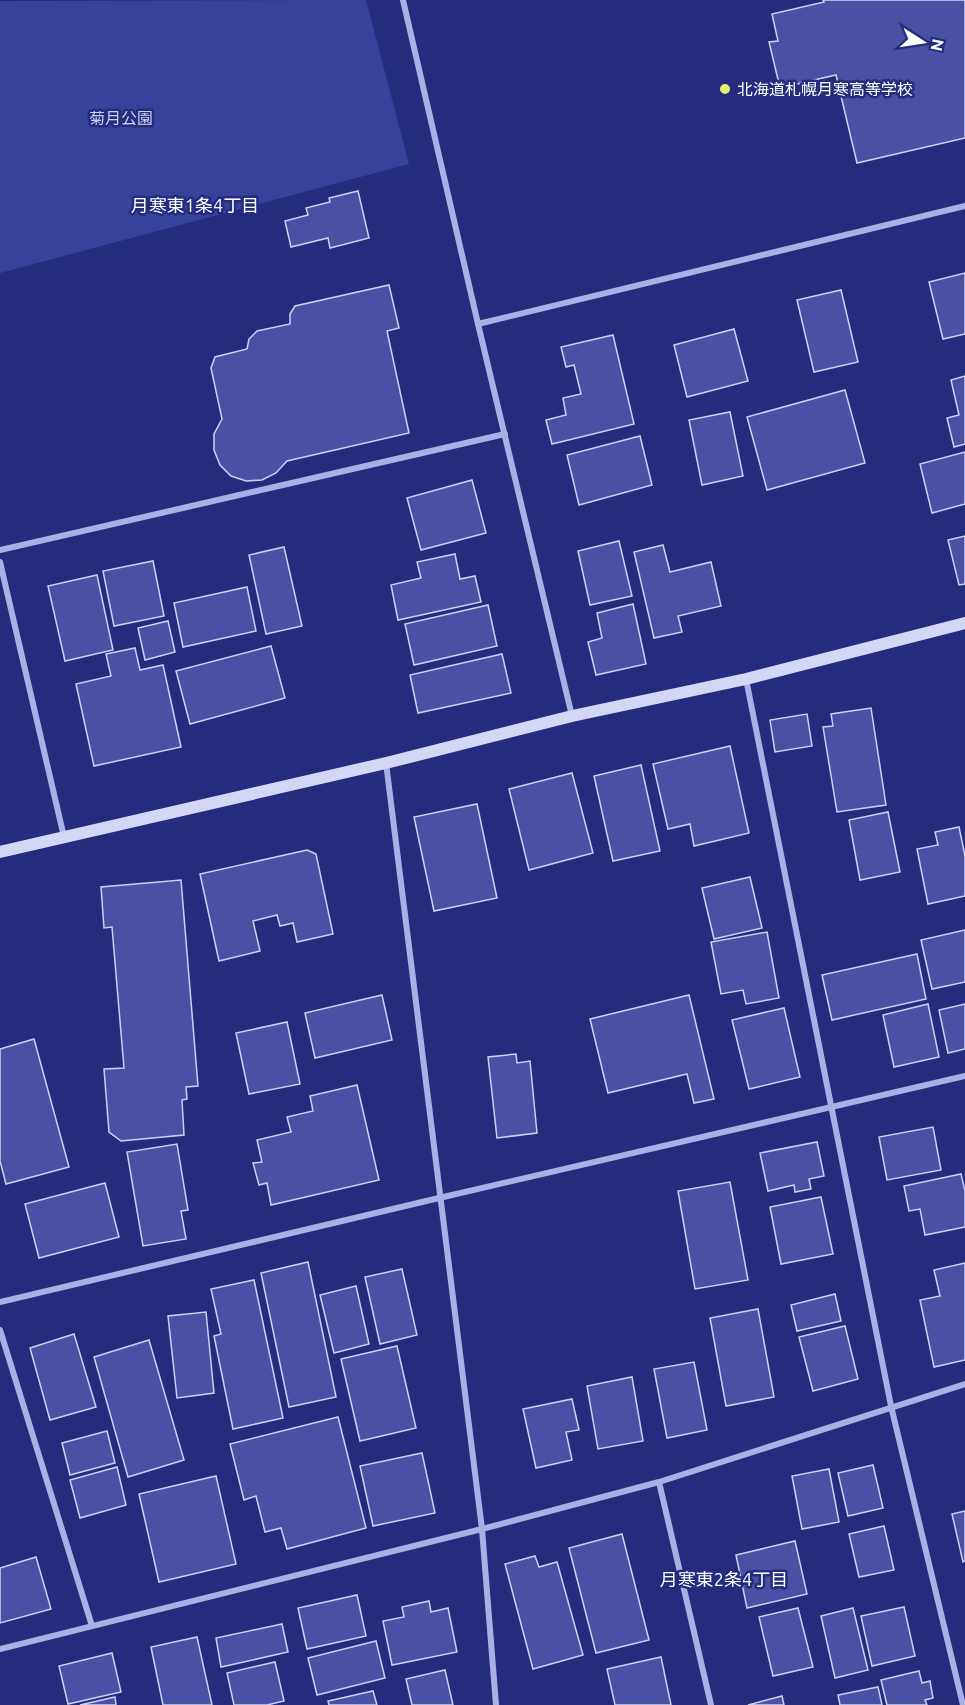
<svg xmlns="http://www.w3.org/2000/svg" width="965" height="1705" viewBox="0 0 965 1705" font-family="Ubuntu,'Noto Sans JP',sans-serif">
	<rect width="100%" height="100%" fill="#252c7d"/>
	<!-- green -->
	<path fill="#39429b" d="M366,0L409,164L0,273V1Z"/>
	<!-- building -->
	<g fill="#4a51a4" stroke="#cdd1f4" stroke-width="1.5">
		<path d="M823,0H965V138L857,163L836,75L780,88L769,42L778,41L772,14L824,2Z"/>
		<path d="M358,191L369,238L330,248L328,238L291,247L285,221L308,215L306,208L330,202L329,198Z"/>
		<path d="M965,273V334L943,339L929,282Z"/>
		<path d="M389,285L399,328L387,331L409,433L287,461L276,473L262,480L246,481L231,476L220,465L214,450V434L222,419L211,368L215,357L247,349L249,339L257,331L290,324V314L295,306Z"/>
		<path d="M841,290L858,362L814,372L797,300Z"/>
		<path d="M734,329L748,381L687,397L674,345Z"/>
		<path d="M613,335L634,424L552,444L546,420L566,415L563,398L581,394L574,365L566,367L561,347Z"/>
		<path d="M965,376V444L954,447L947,418L959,415L951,380Z"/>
		<path d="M845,390L865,463L767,490L747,417Z"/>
		<path d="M730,412L743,476L702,485L689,420Z"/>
		<path d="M640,436L652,485L579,505L567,455Z"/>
		<path d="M965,452V504L932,513L920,464Z"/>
		<path d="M472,480L486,533L421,550L407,498Z"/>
		<path d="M965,536V584L959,585L948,540Z"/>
		<path d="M619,541L632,596L590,605L578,551Z"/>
		<path d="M663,545L670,572L711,562L721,606L678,616L682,632L654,638L634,552Z"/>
		<path d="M284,547L302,626L266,634L249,555Z"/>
		<path d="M455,554L460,579L475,576L481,602L398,620L391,585L421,578L417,562Z"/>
		<path d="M153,561L164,616L114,626L103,571Z"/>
		<path d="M97,575L113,650L65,661L48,586Z"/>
		<path d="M247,587L256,631L183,647L174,603Z"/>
		<path d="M633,604L646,664L596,675L588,642L602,638L597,613Z"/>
		<path d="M488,605L497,646L414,665L405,624Z"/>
		<path d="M168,621L175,652L145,660L138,628Z"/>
		<path d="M271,646L285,698L190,724L176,671Z"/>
		<path d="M135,648L140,670L163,665L181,747L94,766L76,684L111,676L106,654Z"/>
		<path d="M502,654L511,693L418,713L410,675Z"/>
		<path d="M871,708L886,805L837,812L823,727L833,726L831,714Z"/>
		<path d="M807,714L812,746L775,752L770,720Z"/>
		<path d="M730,746L749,833L694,846L690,824L668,829L653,764Z"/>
		<path d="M641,765L660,851L613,861L594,776Z"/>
		<path d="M572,773L593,853L529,870L509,789Z"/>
		<path d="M477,804L497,898L434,911L414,817Z"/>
		<path d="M888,812L900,872L860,880L849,820Z"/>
		<path d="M959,827L965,856V896L928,904L917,849L938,845L935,832Z"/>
		<path d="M307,850L316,854L333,934L297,942L293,923L280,926L277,915L253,921L260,951L219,961L200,874Z"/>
		<path d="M750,877L762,928L714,939L702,888Z"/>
		<path d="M181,880L198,1086L186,1087L187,1099L182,1100L184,1135L121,1141L109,1132L104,1069L124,1068L112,927L104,928L101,887Z"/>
		<path d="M965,930V982L932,989L921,940Z"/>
		<path d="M767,932L779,998L746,1004L743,990L721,994L711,942Z"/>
		<path d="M917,954L926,999L832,1020L822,975Z"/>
		<path d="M382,995L392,1040L315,1058L305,1013Z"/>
		<path d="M689,995L714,1099L694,1103L687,1074L608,1093L590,1019Z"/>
		<path d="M928,1004L939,1057L894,1067L883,1015Z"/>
		<path d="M965,1004V1049L948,1053L939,1010Z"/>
		<path d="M784,1008L800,1077L749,1089L732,1020Z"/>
		<path d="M287,1022L300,1084L249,1094L236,1033Z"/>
		<path d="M34,1039L69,1167L6,1184L0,1161V1049Z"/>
		<path d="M516,1054L517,1063L530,1061L537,1133L497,1138L488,1057Z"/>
		<path d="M357,1085L379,1180L271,1205L267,1183L259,1185L253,1163L262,1162L257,1140L291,1132L287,1117L313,1111L310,1096Z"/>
		<path d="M933,1127L941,1170L887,1180L879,1137Z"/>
		<path d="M817,1142L824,1176L809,1179L811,1189L795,1192L794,1185L768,1191L760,1153Z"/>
		<path d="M177,1144L188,1210L181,1211L186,1239L143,1246L127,1152Z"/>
		<path d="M961,1174L965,1191V1227L925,1235L920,1209L909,1211L904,1186Z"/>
		<path d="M730,1182L748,1280L695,1289L678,1191Z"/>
		<path d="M105,1183L119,1237L39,1258L25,1204Z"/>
		<path d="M821,1197L833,1254L781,1264L770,1207Z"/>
		<path d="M308,1262L336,1397L289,1407L261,1273Z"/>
		<path d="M965,1263V1360L934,1367L920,1300L940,1296L934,1270Z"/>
		<path d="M402,1269L417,1335L380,1344L365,1277Z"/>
		<path d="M254,1280L283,1418L233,1429L214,1336L221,1334L211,1289Z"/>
		<path d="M356,1286L369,1344L334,1353L320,1295Z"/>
		<path d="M835,1294L841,1321L797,1331L791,1305Z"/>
		<path d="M758,1309L774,1397L726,1406L710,1318Z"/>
		<path d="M206,1312L214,1393L177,1398L168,1316Z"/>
		<path d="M845,1326L858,1379L813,1391L799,1337Z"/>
		<path d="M74,1334L96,1407L50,1420L30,1348Z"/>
		<path d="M149,1340L184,1460L128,1477L94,1357Z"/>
		<path d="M397,1346L416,1428L360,1441L341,1359Z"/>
		<path d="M694,1362L707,1430L667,1438L654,1369Z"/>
		<path d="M632,1377L643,1441L598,1449L587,1386Z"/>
		<path d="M572,1399L579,1430L566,1432L572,1460L536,1468L523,1409Z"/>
		<path d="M338,1417L366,1528L287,1549L281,1528L265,1532L256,1496L244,1500L230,1444Z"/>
		<path d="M107,1431L115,1463L70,1475L62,1443Z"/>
		<path d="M422,1453L435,1513L373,1526L360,1466Z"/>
		<path d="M873,1465L883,1508L848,1516L838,1473Z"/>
		<path d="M117,1467L126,1505L80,1518L70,1480Z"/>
		<path d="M829,1469L839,1522L802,1529L792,1476Z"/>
		<path d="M216,1476L236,1564L159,1582L139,1494Z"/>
		<path d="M965,1511V1561L963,1562L952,1514Z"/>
		<path d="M884,1526L894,1570L859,1577L849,1534Z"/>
		<path d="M622,1534L649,1640L596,1653L569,1548Z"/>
		<path d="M795,1541L807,1594L747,1608L736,1555Z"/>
		<path d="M535,1556L539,1567L557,1562L583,1655L533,1669L505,1564Z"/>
		<path d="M36,1557L51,1609L0,1623V1568Z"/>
		<path d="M357,1595L366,1636L307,1649L298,1608Z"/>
		<path d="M429,1601L431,1612L448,1608L457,1652L392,1665L383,1621L404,1617L402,1607Z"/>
		<path d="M904,1607L915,1656L872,1666L861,1616Z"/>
		<path d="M798,1608L813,1667L773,1676L759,1617Z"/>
		<path d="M853,1608L868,1670L835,1678L821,1616Z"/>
		<path d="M282,1624L288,1652L221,1667L216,1638Z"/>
		<path d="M197,1637L212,1705H163L151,1647Z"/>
		<path d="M376,1641L385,1678L317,1695L308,1658Z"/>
		<path d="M112,1653L121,1692L68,1704L59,1666Z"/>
		<path d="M661,1657L671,1705H615L607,1669Z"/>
		<path d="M275,1662L284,1701L267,1705H234L227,1673Z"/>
		<path d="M445,1670L453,1705H412L406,1679Z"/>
		<path d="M919,1671L922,1683L930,1681L933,1698L925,1700L927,1705H887L881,1680Z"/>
		<path d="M878,1687L882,1705H840L838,1695Z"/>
		<path d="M373,1691L377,1705H329L328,1701Z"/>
		<path d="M782,1696L784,1705H748Z"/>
		<path d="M115,1697L116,1705H80Z"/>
	</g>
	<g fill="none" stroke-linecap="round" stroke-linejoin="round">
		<!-- street -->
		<g stroke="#aab0e5" stroke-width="6">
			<path d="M403,0L478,324L572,716"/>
			<path d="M478,324L965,206"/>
			<path d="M0,550L505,434"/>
			<path d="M0,562L64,837"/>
			<path d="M746,679L891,1406L963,1705"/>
			<path d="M386,763L482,1529L496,1705"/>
			<path d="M0,1302L439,1198L965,1076"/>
			<path d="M0,1330L92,1626"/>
			<path d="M659,1482L711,1705"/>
			<path d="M0,1649L482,1529L659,1482L965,1384"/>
		</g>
		<!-- secondary -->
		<path stroke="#d4d6f5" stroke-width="12" d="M0,852L386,763L572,716L746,679L965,623"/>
	</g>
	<!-- markers -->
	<circle fill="#e6ee6f" stroke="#252c7d" stroke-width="2" cx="725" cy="89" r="6"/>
	<g text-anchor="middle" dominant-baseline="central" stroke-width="5" stroke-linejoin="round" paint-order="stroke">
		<!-- poi labels -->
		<g font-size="16" fill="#fff" stroke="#252c7d" text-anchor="start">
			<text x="737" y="89">北海道札幌月寒高等学校</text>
		</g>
		<!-- park labels -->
		<g font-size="16" fill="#cdd1f4" stroke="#252c7d">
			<text x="121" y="118">菊月公園</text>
		</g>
		<!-- neighbourhood labels -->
		<g font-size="18" fill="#fff" stroke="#252c7d">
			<text x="195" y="205">月寒東1条4丁目</text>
			<text x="724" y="1579">月寒東2条4丁目</text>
		</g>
	</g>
	<!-- north arrow -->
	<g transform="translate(923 42) rotate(102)" stroke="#252c7d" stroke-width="4.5" paint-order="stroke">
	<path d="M0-4.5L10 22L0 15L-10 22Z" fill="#ffffff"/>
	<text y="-9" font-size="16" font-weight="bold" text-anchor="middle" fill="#ffffff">N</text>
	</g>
</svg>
